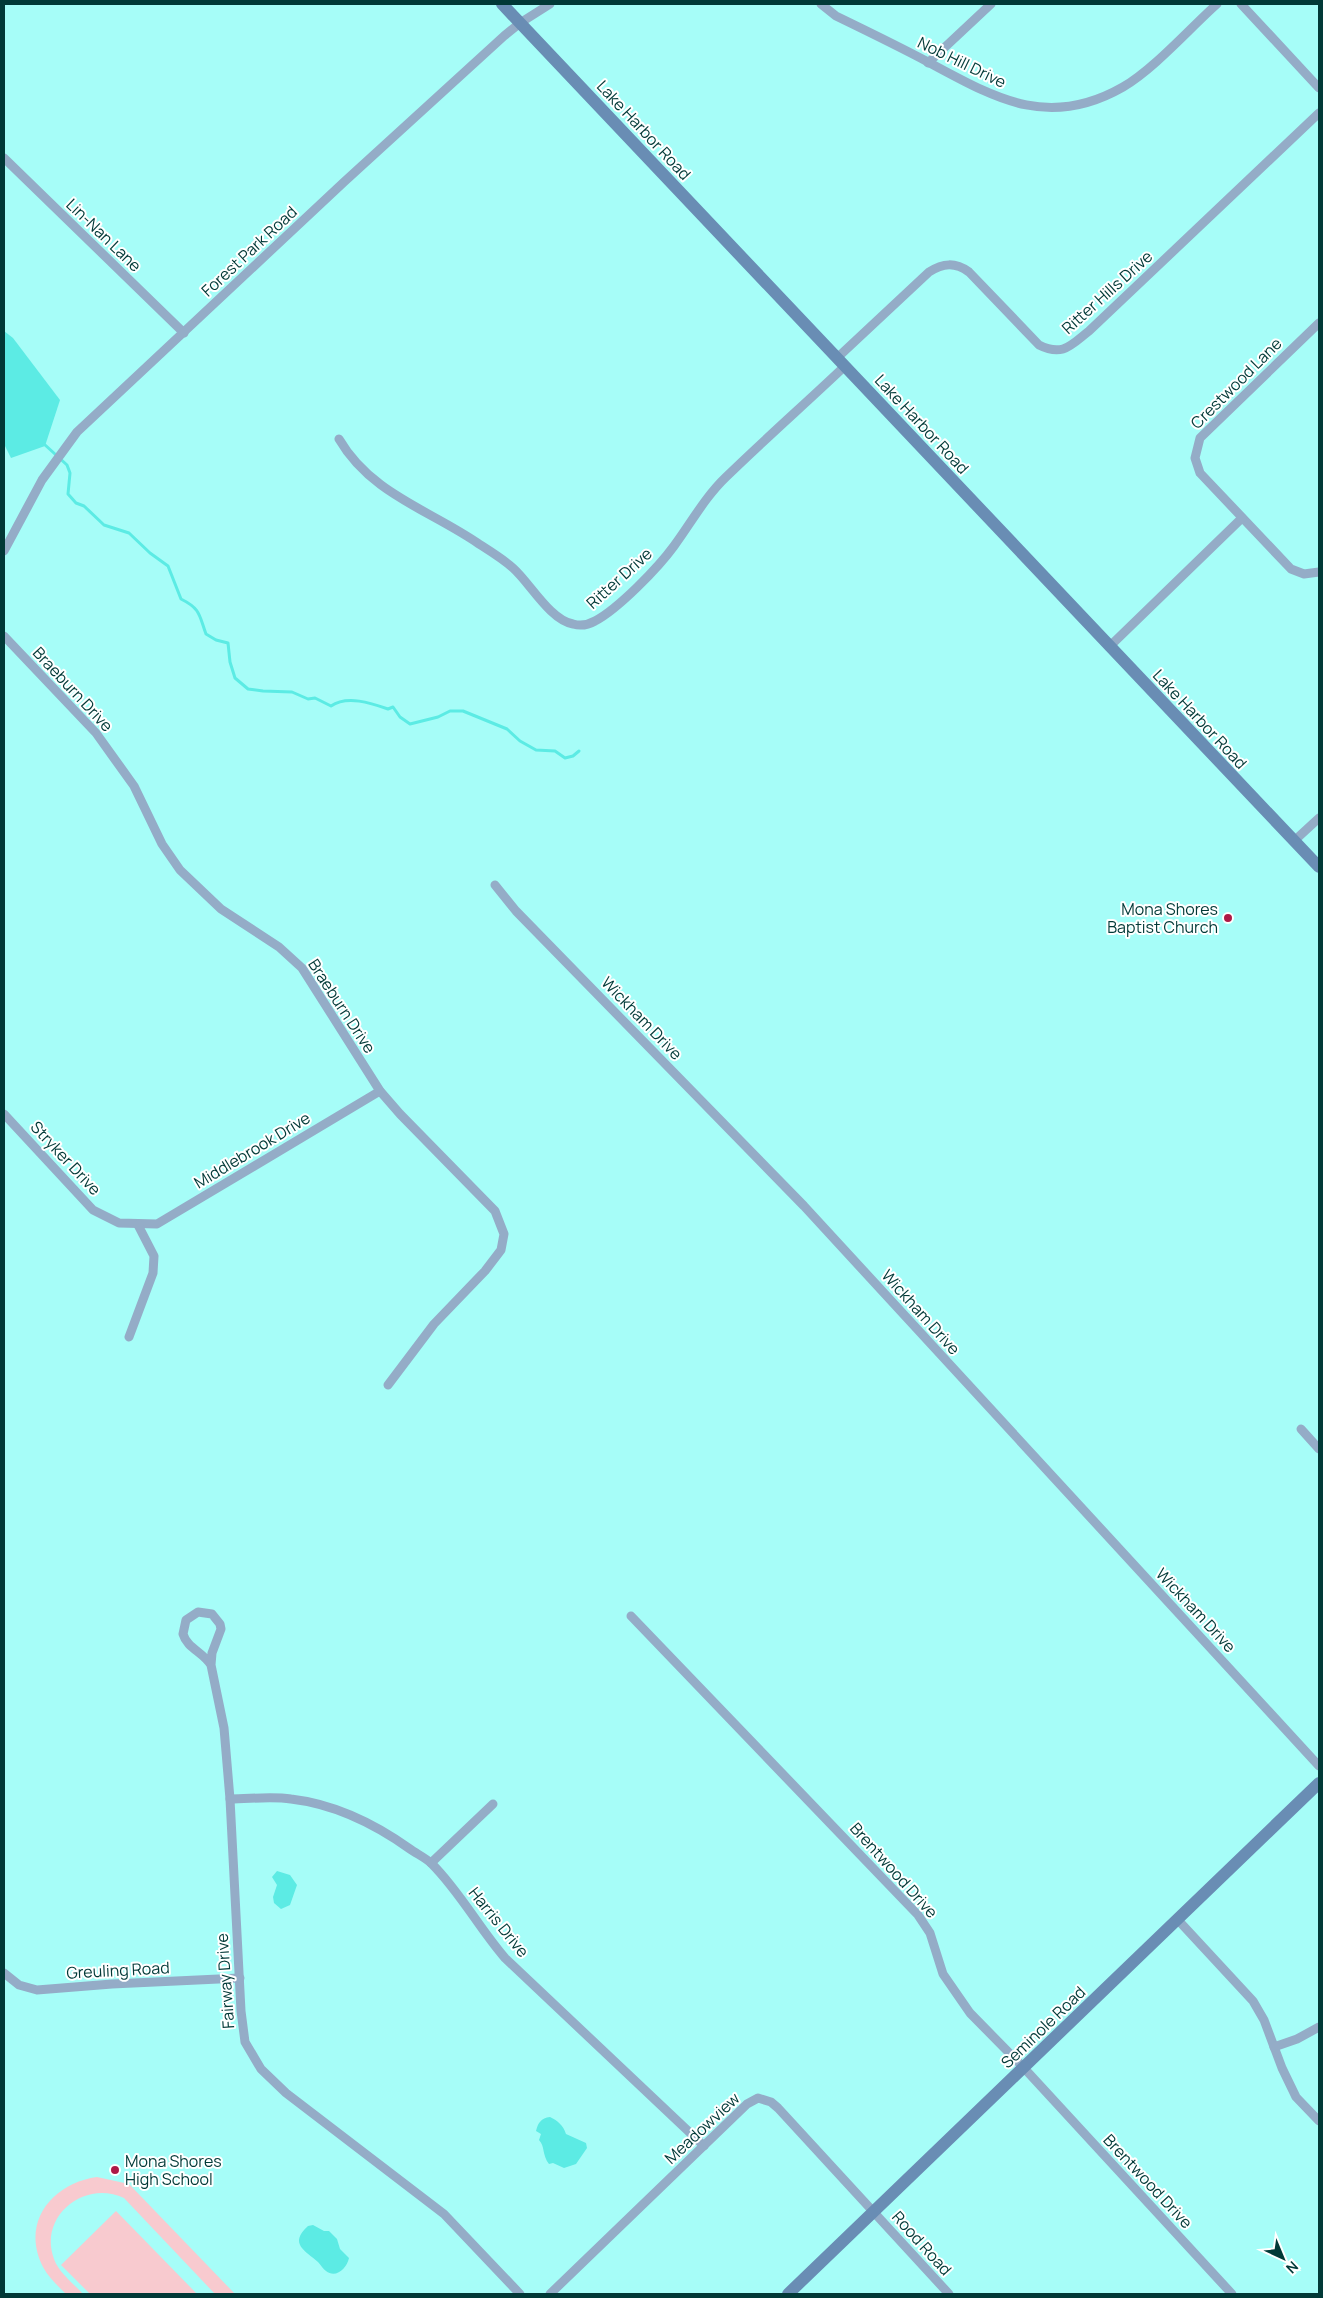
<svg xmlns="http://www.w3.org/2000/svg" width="1323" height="2298" viewBox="0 0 1323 2298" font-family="Manrope,sans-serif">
	<rect width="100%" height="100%" fill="#a6fdf8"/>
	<!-- green -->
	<g fill="#f8cacf">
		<path d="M97,2177L129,2184L235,2294H215L124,2198C85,2179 38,2216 54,2259C59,2273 74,2284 83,2294H66C58,2286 49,2278 43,2267C20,2222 53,2183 97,2177Z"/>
		<path d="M116,2211L197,2294H90L61,2265Z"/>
	</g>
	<!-- water -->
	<g fill="#5cebe4">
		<path d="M4,331L13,338L60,400L45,446L11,458L4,444Z"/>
		<path d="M277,1871L290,1875L297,1885L290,1905L281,1909L274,1903L273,1897L277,1885L272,1877Z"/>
		<path d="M550,2117C558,2121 563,2125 566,2134L586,2143L587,2148L576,2164L564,2168L553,2163L549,2164C542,2155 545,2146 539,2140L541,2134L536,2131C538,2123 541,2118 550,2117Z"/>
		<path d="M313,2225L324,2231H329L337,2239L340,2249L349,2258C347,2268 336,2279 326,2271C323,2269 321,2265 318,2262C306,2251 288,2244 308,2226Z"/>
	</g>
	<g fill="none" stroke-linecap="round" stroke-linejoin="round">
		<!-- stream -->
		<path stroke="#5cebe4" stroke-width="3" d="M44,444L67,465L70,473L68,494L76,503L84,506L104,525L129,533L150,553L168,566L181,599C201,609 199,615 206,634L216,640L228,643L230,662L235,678L248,689L263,691L292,692L308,699L315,698L331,706C347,695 371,703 388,709L393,707L400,717L410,724L438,717L450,711H463L507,729L520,741L536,750L555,751L565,758L573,756L579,751"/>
		<!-- street -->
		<g stroke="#94acc7" stroke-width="9">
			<path d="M821,4L836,16C867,31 898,46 928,62C995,98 1048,130 1123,87C1154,69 1190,28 1217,4"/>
			<path d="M1241,4L1319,88"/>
			<path d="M928,63L991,4"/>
			<path d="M4,158L184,333"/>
			<path d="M1319,323L1200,438L1195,458L1200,473L1291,569L1304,574L1319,572"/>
			<path d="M837,358L929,272C943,263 955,262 969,272L1039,345C1063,357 1071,345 1089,331L1319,113"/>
			<path d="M339,439C371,494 430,510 479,544C490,551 503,559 513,568C530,583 550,620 573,624C580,626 588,625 595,621C618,609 658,568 674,546C691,523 705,497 726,477C765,439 806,403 845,366"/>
			<path d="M4,551L42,480L77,432L344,182L504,36L520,23L550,4"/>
			<path d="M4,636L96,733L134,786L162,844L180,870L221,909L279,947L302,968L380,1091L400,1114L495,1211L504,1234L501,1250L485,1271L434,1324L388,1385"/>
			<path d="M1109,647L1242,518"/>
			<path d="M1294,841L1319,818"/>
			<path d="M495,885L516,911L804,1206L1319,1766"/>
			<path d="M4,1114L93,1210L119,1223L157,1224L380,1091"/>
			<path d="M129,1337L153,1273L154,1256L138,1225"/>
			<path d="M1301,1429L1319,1449"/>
			<path d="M631,1616L918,1915L930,1933L943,1974L970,2013L1024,2068L1232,2294"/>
			<path d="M211,1665C203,1652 187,1648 183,1634L186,1620L198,1612L212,1614L220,1624L221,1629L212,1653L211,1665L224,1728L230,1799L241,2011L245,2042L261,2069L286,2093L444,2214L520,2294"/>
			<path d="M230,1799C250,1799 271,1796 291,1799C334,1804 375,1824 410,1849C417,1854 426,1858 432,1864C460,1892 479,1928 505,1958L704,2146"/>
			<path d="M431,1863L493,1804"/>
			<path d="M1178,1920L1253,2001L1264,2020L1282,2068L1296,2097L1319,2121"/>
			<path d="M4,1973L19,1985L37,1990L112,1984L240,1978"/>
			<path d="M1274,2047L1297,2039L1319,2027"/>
			<path d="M550,2294L747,2104L758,2098L771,2102L778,2108L949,2294"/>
		</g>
		<!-- secondary -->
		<g stroke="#698db4" stroke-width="12">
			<path d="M502,4L1319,867"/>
			<path d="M788,2294L1319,1783"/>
		</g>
	</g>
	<!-- markers -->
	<g fill="#ad1946" stroke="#fff" stroke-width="2">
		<circle cx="1228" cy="918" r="5"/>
		<circle cx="115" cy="2170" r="5"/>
	</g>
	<g text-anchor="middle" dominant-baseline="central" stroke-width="4" stroke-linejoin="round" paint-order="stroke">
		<!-- street labels -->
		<g font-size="16" fill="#013937" stroke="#fff">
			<text transform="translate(962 62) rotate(26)">Nob Hill Drive</text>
			<text transform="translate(644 130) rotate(47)">Lake Harbor Road</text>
			<text transform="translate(104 235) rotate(44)">Lin-Nan Lane</text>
			<text transform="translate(249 251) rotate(-43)">Forest Park Road</text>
			<text transform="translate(1107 292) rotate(-42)">Ritter Hills Drive</text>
			<text transform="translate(1236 383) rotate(-45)">Crestwood Lane</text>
			<text transform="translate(922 424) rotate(47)">Lake Harbor Road</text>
			<text transform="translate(619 578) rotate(-42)">Ritter Drive</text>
			<text transform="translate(73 689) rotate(47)">Braeburn Drive</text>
			<text transform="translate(1200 719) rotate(47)">Lake Harbor Road</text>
			<text transform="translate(342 1006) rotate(57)">Braeburn Drive</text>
			<text transform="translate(642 1018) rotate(46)">Wickham Drive</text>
			<text transform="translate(252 1150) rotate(-31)">Middlebrook Drive</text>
			<text transform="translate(66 1158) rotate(47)">Stryker Drive</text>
			<text transform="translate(921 1312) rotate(48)">Wickham Drive</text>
			<text transform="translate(1196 1610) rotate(47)">Wickham Drive</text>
			<text transform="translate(894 1870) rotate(48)">Brentwood Drive</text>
			<text transform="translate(499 1922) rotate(51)">Harris Drive</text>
			<text transform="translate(118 1970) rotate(-3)">Greuling Road</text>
			<text transform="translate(225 1981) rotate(-94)">Fairway Drive</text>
			<text transform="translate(1043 2027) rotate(-44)">Seminole Road</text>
			<text transform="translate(702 2128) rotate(-43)">Meadowview</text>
			<text transform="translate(1148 2181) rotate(47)">Brentwood Drive</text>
			<text transform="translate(922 2243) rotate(48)">Rood Road</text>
		</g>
		<!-- poi labels -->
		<g font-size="16" fill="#013937" stroke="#fff" text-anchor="end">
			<text x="1218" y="909">Mona Shores<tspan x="1218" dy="18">Baptist Church</tspan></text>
			<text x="125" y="2161" text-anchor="start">Mona Shores<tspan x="125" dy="18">High School</tspan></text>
		</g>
	</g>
	<!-- border -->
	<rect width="1323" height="2298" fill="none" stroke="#013937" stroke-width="10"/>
	<!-- north arrow -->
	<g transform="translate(1283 2258) rotate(136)" stroke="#ffffff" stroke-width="4" paint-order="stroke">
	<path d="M0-4L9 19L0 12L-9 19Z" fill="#013937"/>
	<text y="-8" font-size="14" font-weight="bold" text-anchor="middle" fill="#013937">N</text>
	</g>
</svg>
